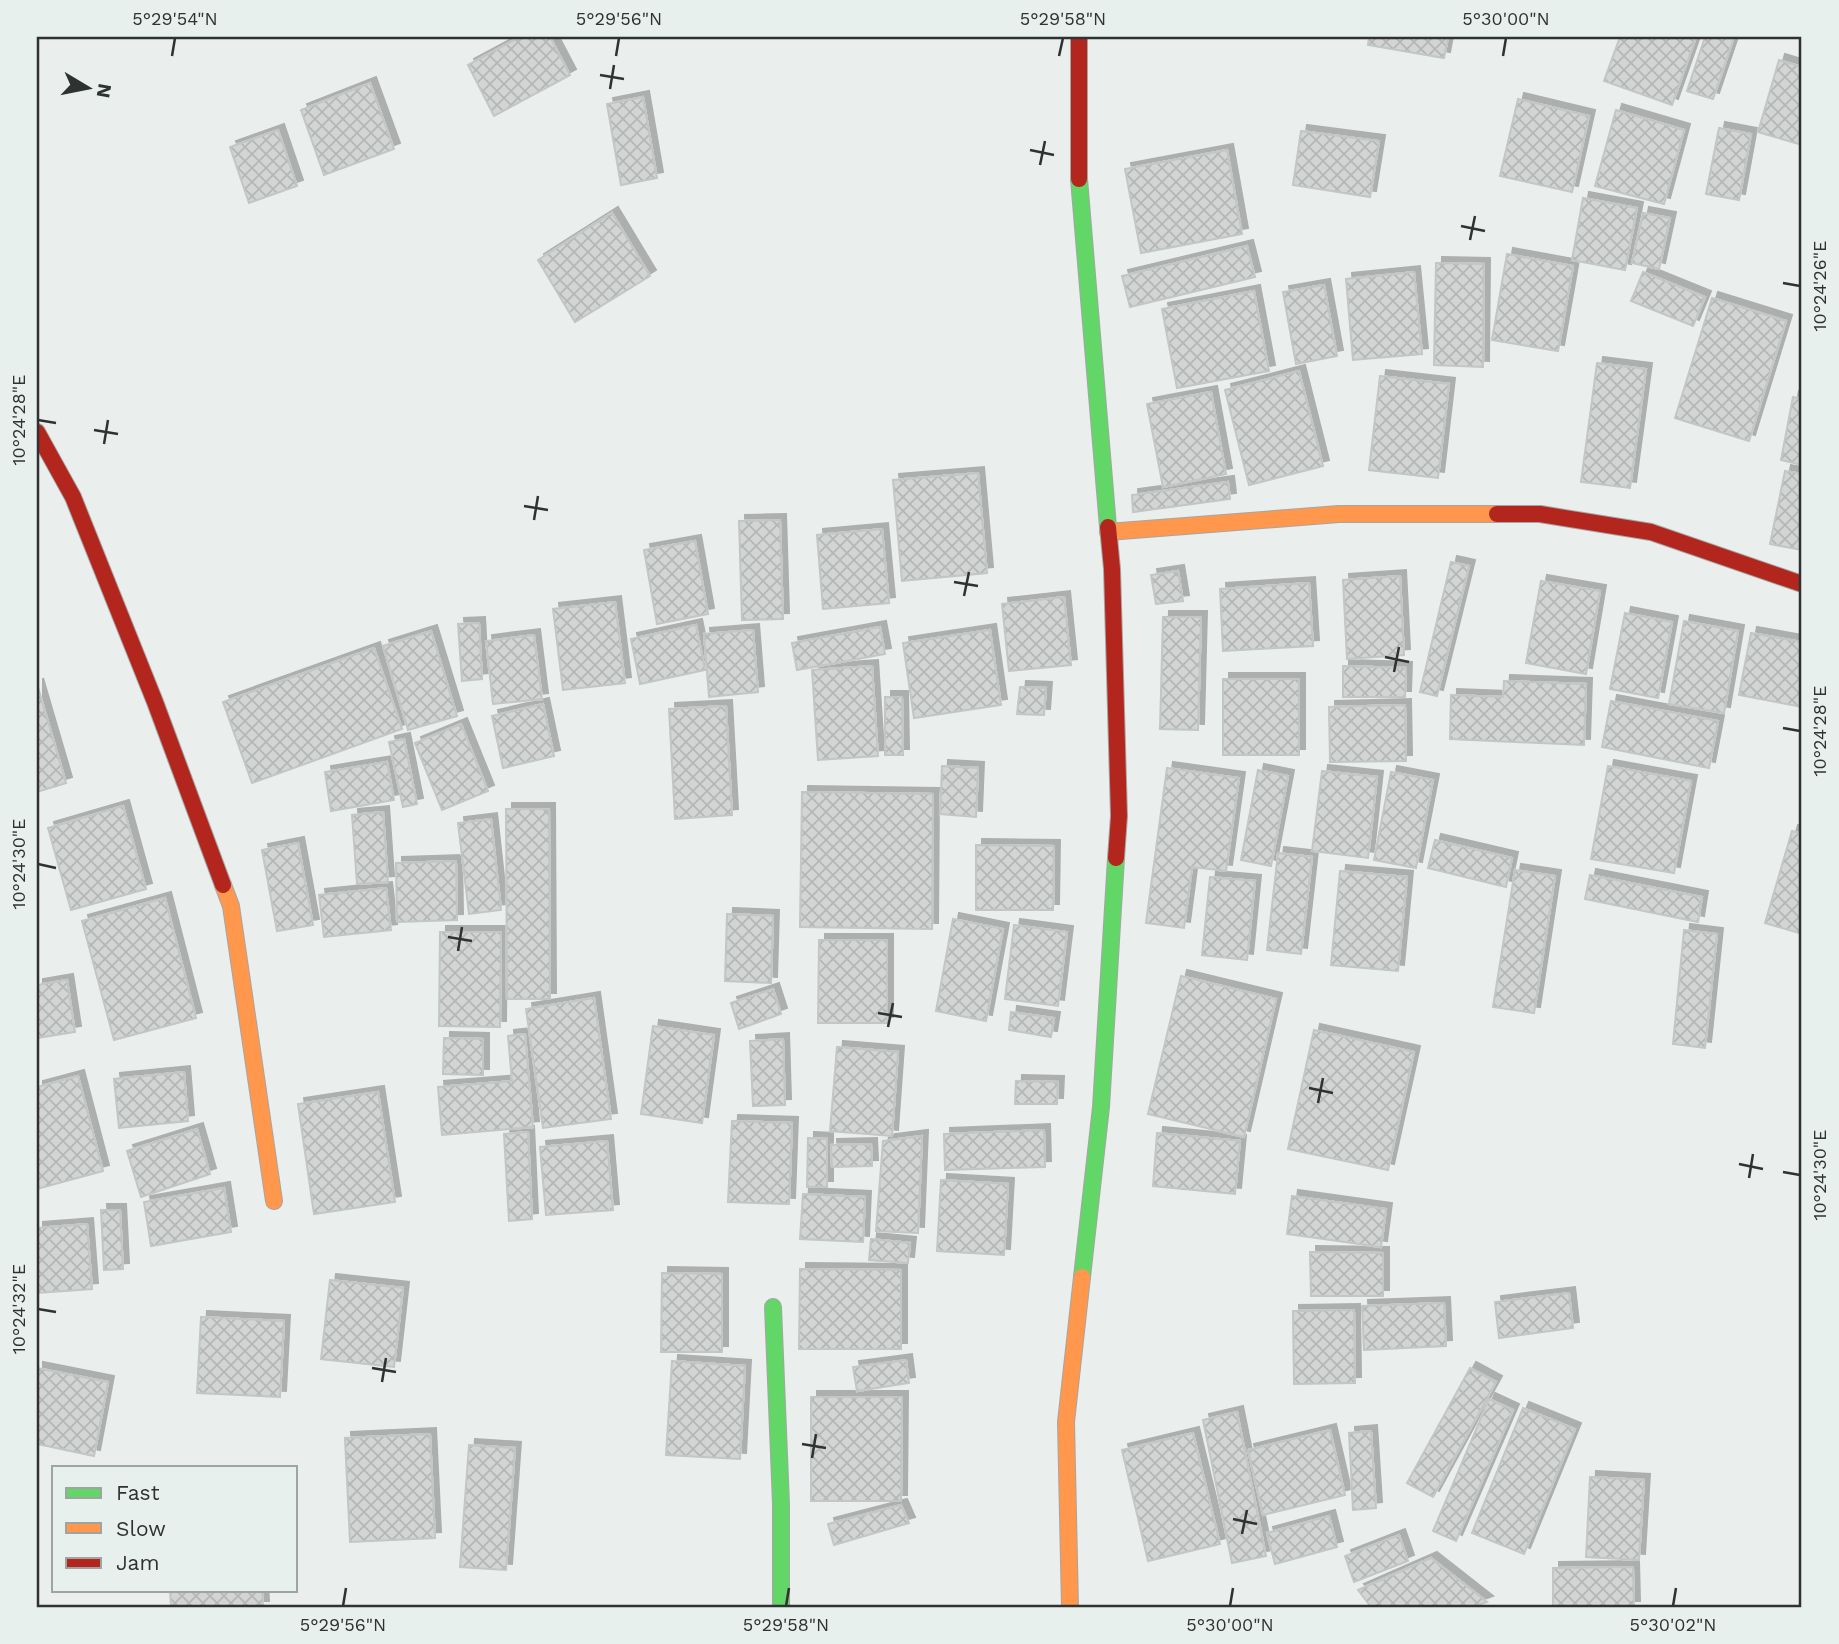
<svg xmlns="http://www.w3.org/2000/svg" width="1839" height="1644" viewBox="0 0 1839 1644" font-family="'Work Sans',sans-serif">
	<defs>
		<pattern id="building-cross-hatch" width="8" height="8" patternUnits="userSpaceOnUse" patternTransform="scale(1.75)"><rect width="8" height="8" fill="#d2d5d4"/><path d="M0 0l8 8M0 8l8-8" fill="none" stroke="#b5b7b6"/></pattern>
		<filter id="shadow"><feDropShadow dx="6" dy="-6" stdDeviation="0" flood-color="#0004"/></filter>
	</defs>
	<rect width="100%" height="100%" fill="#eaeeec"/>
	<!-- building -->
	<g fill="url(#building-cross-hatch)" stroke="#c2c6c4" stroke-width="2" filter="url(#shadow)">
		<path d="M520,37H550L570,75L494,116L468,65Z"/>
		<path d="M1369,37H1448L1444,58L1368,45Z"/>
		<path d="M1620,37H1696L1672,105L1604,81Z"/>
		<path d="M1705,37H1734L1713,99L1687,91Z"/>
		<path d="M1779,60L1802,67V145L1758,132Z"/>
		<path d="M370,83L394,149L324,175L301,110Z"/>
		<path d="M643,97L657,178L621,185L607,104Z"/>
		<path d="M1518,99L1589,116L1572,192L1500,176Z"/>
		<path d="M1616,110L1684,130L1664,204L1595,186Z"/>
		<path d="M1719,128L1751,134L1739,200L1706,194Z"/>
		<path d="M278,130L297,186L249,203L230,147Z"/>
		<path d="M1301,131L1379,141L1370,197L1293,185Z"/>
		<path d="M1227,150L1242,234L1141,253L1125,169Z"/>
		<path d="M1583,198L1637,208L1625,270L1572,260Z"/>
		<path d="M612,213L650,276L575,322L538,260Z"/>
		<path d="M1643,213L1670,218L1659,269L1632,263Z"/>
		<path d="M1247,246L1255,277L1130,307L1122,276Z"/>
		<path d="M1507,254L1573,266L1558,351L1492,340Z"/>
		<path d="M1436,263L1484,264L1483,367L1434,365Z"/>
		<path d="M1414,272L1422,354L1353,360L1346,279Z"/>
		<path d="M1643,272L1705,297L1693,326L1631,301Z"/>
		<path d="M1324,285L1337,356L1296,364L1283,292Z"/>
		<path d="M1254,291L1269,371L1177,388L1162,309Z"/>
		<path d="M1712,298L1786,321L1749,441L1675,418Z"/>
		<path d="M1597,363L1646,369L1630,488L1581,482Z"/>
		<path d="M1299,371L1323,466L1249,485L1225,390Z"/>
		<path d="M1380,376L1449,384L1438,478L1369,470Z"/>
		<path d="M1211,392L1226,474L1163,487L1147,404Z"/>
		<path d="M1793,397L1802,399V465L1781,460Z"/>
		<path d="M1785,471L1802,474V550L1770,544Z"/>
		<path d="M978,473L987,573L902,581L893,480Z"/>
		<path d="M1228,482L1230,499L1133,512L1132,495Z"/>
		<path d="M780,520L783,619L742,620L739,521Z"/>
		<path d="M882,529L889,603L823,609L817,535Z"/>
		<path d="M695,541L708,614L657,624L644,550Z"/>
		<path d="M1451,562L1469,566L1437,696L1420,692Z"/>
		<path d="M1178,571L1183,601L1156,604L1151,575Z"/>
		<path d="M1400,576L1404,655L1347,659L1343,580Z"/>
		<path d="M1541,581L1600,591L1586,674L1526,663Z"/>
		<path d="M1309,583L1313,646L1223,651L1220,589Z"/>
		<path d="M1064,597L1071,665L1009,671L1002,604Z"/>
		<path d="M615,602L625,683L563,690L553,609Z"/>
		<path d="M1625,613L1672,622L1658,698L1610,689Z"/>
		<path d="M1163,617H1201L1198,730L1160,729Z"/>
		<path d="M1684,621L1738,631L1724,713L1669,704Z"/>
		<path d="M479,623L482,679L462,681L458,624Z"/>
		<path d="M696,625L705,670L640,684L631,639Z"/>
		<path d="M880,627L885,654L797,670L792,643Z"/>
		<path d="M753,630L758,692L709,697L704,634Z"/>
		<path d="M990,630L1001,705L914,718L903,643Z"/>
		<path d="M431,631L457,716L408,730L383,646Z"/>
		<path d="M1751,633L1802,642V707L1739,695Z"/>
		<path d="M534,635L542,699L493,704L486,641Z"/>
		<path d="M374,648L402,729L252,783L223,702Z"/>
		<path d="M872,666L878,756L818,760L812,670Z"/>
		<path d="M1343,666L1406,668L1405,697H1343Z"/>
		<rect x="1223" y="679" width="76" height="76"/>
		<path d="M1504,681L1586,684L1584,745L1450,739L1451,695L1503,697Z"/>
		<path d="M37,684L66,783L37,792Z"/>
		<path d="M1020,687L1046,688L1044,715L1017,714Z"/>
		<path d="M885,697H902L903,755H885Z"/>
		<path d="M1611,701L1718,721L1709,768L1602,747Z"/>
		<path d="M543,704L554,756L503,768L492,716Z"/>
		<path d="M1405,705L1406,761L1330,762L1329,707Z"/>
		<path d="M726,706L732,815L675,819L669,709Z"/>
		<path d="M461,724L488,791L442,810L415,743Z"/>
		<path d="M404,739L417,804L403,807L389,742Z"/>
		<path d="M387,762L394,800L331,811L325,772Z"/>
		<path d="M942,766L978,768L976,817L940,814Z"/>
		<path d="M1608,766L1691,781L1674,873L1591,859Z"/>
		<path d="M1167,768L1239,778L1226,871L1192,867L1184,928L1146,923Z"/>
		<path d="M1258,770L1288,776L1271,866L1241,860Z"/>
		<path d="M1322,771L1377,777L1368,858L1312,851Z"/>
		<path d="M1391,772L1433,780L1416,868L1374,860Z"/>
		<path d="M802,792L933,794L932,929L800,927Z"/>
		<path d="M123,806L146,889L71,910L48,828Z"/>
		<path d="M506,809H549L550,999H507Z"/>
		<path d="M383,812L388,882L357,884L352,815Z"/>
		<path d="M491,819L501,910L469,914L458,823Z"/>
		<path d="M1792,831L1802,834V934L1765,923Z"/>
		<path d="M1435,840L1512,858L1506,887L1428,868Z"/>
		<path d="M298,843L313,925L277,931L262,850Z"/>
		<path d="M976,845L1054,846L1053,910H976Z"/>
		<path d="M1278,853L1312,857L1301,954L1267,950Z"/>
		<path d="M456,861L457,920L397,922L396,863Z"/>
		<path d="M1515,870L1555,876L1534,1013L1493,1007Z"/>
		<path d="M1340,871L1407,877L1398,971L1331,965Z"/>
		<path d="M1590,875L1702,897L1698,922L1585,899Z"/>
		<path d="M1210,877L1255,881L1247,960L1202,955Z"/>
		<path d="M386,888L391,930L324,937L319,895Z"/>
		<path d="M165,898L196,1018L114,1040L82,921Z"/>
		<path d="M727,914L773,916L771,983L725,981Z"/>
		<path d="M953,919L1003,929L986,1021L936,1011Z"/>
		<path d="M1014,925L1067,932L1058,1006L1005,999Z"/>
		<path d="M1684,930L1717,934L1705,1048L1673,1044Z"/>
		<path d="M440,932H501L500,1027L439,1026Z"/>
		<path d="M819,940H887V1023H818Z"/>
		<path d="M1181,976L1276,999L1244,1137L1148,1114Z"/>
		<path d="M67,980L75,1032L37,1038V985Z"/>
		<path d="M773,989L781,1014L739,1029L731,1003Z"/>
		<path d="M594,998L611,1119L543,1128L526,1009Z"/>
		<path d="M1011,1012L1054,1018L1051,1037L1009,1030Z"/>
		<path d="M653,1026L714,1035L702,1123L641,1114Z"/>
		<path d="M1314,1030L1414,1052L1388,1170L1288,1149Z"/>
		<path d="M525,1034L533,1127L442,1135L438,1087L512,1081L508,1036Z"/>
		<path d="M444,1038L483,1039V1075L443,1074Z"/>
		<path d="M783,1039L785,1105L753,1106L750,1041Z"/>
		<path d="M837,1047L898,1052L892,1136L830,1131Z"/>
		<path d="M184,1072L188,1121L119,1128L114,1079Z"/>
		<path d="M78,1076L103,1171L37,1189V1087Z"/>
		<path d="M1016,1081L1058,1082L1057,1104H1015Z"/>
		<path d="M378,1092L395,1202L314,1214L298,1104Z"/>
		<path d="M732,1121L792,1123L789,1204L728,1202Z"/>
		<path d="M197,1129L210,1174L141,1197L127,1151Z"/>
		<path d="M1044,1130L1045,1167L945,1170L944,1134Z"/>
		<path d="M528,1132L532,1219L509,1221L504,1134Z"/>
		<path d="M1157,1133L1240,1141L1235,1194L1153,1186Z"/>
		<path d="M922,1136L918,1233L876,1231L883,1141Z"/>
		<path d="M808,1138L827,1139V1187H807Z"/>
		<path d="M607,1141L613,1210L546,1215L540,1147Z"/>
		<path d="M871,1144L872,1166L832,1167L831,1145Z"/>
		<path d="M941,1180L1008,1184L1004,1255L937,1251Z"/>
		<path d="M224,1188L231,1232L151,1246L144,1202Z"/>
		<path d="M803,1194L865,1197L863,1242L800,1239Z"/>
		<path d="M1292,1196L1386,1209L1381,1247L1287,1234Z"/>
		<path d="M101,1210H120L123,1269L104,1270Z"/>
		<path d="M87,1224L92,1289L37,1293V1228Z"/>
		<path d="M871,1239L910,1243L908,1263L869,1260Z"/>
		<path d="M1310,1252L1383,1253V1296H1311Z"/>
		<path d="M800,1269L901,1270V1349H799Z"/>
		<path d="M662,1273L722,1274V1352H661Z"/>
		<path d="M330,1280L403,1288L394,1367L321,1359Z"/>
		<path d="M1569,1293L1573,1328L1499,1338L1495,1302Z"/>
		<path d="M1444,1303L1446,1346L1364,1350L1362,1306Z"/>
		<path d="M1354,1310L1355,1383L1294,1384L1293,1311Z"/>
		<path d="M201,1317L284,1321L280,1397L197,1393Z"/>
		<path d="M906,1360L909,1383L857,1391L853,1367Z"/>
		<path d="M672,1361L745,1366L740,1459L666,1455Z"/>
		<path d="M37,1368L108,1382L94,1456L37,1444Z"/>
		<path d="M1470,1368L1496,1382L1433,1497L1407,1483Z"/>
		<path d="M811,1397H902L901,1501H811Z"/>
		<path d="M1489,1399L1513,1410L1456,1541L1433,1531Z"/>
		<path d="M1523,1408L1575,1429L1524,1554L1472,1533Z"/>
		<path d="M1237,1412L1266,1556L1232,1563L1203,1420Z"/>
		<path d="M1330,1430L1345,1495L1263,1515L1248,1450Z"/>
		<path d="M1371,1431L1376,1508L1353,1510L1349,1433Z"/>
		<path d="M1193,1433L1220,1544L1148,1561L1122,1450Z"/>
		<path d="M430,1434L435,1538L350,1542L345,1438Z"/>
		<path d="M469,1445L515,1448L506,1570L460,1567Z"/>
		<path d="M1590,1477L1644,1480L1639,1560L1586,1557Z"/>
		<path d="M901,1505L909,1523L834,1545L828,1524Z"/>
		<path d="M1329,1516L1337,1547L1275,1564L1267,1533Z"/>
		<path d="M1399,1535L1408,1561L1354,1582L1345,1556Z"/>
		<path d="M1431,1558L1487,1602L1473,1607H1371L1358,1590Z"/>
		<path d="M1633,1567L1634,1607H1553V1568Z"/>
		<path d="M170,1590H262L263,1607H171Z"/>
	</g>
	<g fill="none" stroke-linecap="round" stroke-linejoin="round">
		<defs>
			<g id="fast">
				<path d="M1079,179L1108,527"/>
				<path d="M1082,1277L1101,1107L1116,858"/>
				<path d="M773,1307L781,1504V1607"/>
			</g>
			<g id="slow">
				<path d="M1108,532L1339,514H1497"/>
				<path d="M223,885L231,906L274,1201"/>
				<path d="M1070,1607L1066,1422L1082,1277"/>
			</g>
			<g id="jam">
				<path d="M1079,37V179"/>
				<path d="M37,432L73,497L155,702L223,885"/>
				<path d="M1497,514H1540L1651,532L1802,584"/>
				<path d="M1108,527L1112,569L1119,816L1116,858"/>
			</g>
		</defs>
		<!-- fast casing -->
		<use href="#fast" stroke="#a4a6a5" stroke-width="18"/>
		<!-- slow casing -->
		<use href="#slow" stroke="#a4a6a5" stroke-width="18"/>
		<!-- jam casing -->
		<use href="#jam" stroke="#a4a6a5" stroke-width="18"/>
		<!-- fast -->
		<use href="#fast" stroke="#63d668" stroke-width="16"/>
		<!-- slow -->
		<use href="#slow" stroke="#ff974d" stroke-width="16"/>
		<!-- jam -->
		<use href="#jam" stroke="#b3261e" stroke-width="16"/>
	</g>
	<!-- ticks -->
	<path fill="none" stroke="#2f3231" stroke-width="2.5" d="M172,56L175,38M616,56L619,38M1059,56L1063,38M1503,56L1506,38M600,75L624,79M610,89L614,65M1030,150L1054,155M1040,165L1045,141M1461,226L1485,231M1470,240L1475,216M1783,283L1800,286M38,420L56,423M94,430L118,434M104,444L108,420M524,506L548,510M534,520L538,496M954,582L978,586M964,596L969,572M1385,657L1409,662M1394,672L1399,647M1783,728L1800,731M38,864L56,868M448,937L472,941M458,951L462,927M878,1013L902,1017M888,1027L893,1003M1309,1088L1333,1093M1318,1103L1323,1078M1739,1164L1763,1169M1783,1172L1800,1175M1749,1178L1753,1154M38,1309L56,1312M372,1368L396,1372M382,1382L386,1358M802,1444L826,1448M812,1458L816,1434M1233,1519L1257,1524M1242,1534L1247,1510M343,1606L346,1588M786,1606L789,1588M1230,1606L1233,1588M1673,1606L1676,1588"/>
	<!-- border -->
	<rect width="1839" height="1644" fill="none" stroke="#e8f0ed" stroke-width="77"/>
	<!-- legend -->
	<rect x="52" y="1466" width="245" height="126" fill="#e8f0ed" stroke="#9ea4a2" stroke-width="2"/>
	<rect x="66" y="1488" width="35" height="10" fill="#63d668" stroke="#9ea4a2" stroke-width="2"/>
	<text x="116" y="1500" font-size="21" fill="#2f3231">Fast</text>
	<rect x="66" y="1523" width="35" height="10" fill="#ff974d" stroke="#9ea4a2" stroke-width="2"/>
	<text x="116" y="1536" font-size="21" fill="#2f3231">Slow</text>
	<rect x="66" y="1558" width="35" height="10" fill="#b3261e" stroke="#9ea4a2" stroke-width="2"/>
	<text x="116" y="1570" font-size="21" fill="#2f3231">Jam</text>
	<!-- north arrow -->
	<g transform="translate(88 88) rotate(100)" stroke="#e8f0ed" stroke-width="5" paint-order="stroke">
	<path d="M0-5L12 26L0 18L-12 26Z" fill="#2f3231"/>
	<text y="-10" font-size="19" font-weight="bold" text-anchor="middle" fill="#2f3231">N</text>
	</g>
	<rect x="38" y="38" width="1762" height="1568" fill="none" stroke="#2f3231" stroke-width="2.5"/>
	<g font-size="18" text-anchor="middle" fill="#2f3231">
		<text x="175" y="25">5°29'54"N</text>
		<text x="619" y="25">5°29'56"N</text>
		<text x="1063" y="25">5°29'58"N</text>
		<text x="1506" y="25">5°30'00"N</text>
		<text transform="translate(1820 286) rotate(-90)" y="6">10°24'26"E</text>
		<text transform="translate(19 420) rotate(-90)" y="6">10°24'28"E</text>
		<text transform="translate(1820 731) rotate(-90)" y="6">10°24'28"E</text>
		<text transform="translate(19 864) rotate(-90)" y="6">10°24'30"E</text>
		<text transform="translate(1820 1175) rotate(-90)" y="6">10°24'30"E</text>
		<text transform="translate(19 1309) rotate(-90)" y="6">10°24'32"E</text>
		<text x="343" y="1631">5°29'56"N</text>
		<text x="786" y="1631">5°29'58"N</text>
		<text x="1230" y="1631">5°30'00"N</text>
		<text x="1673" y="1631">5°30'02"N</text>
	</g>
</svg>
